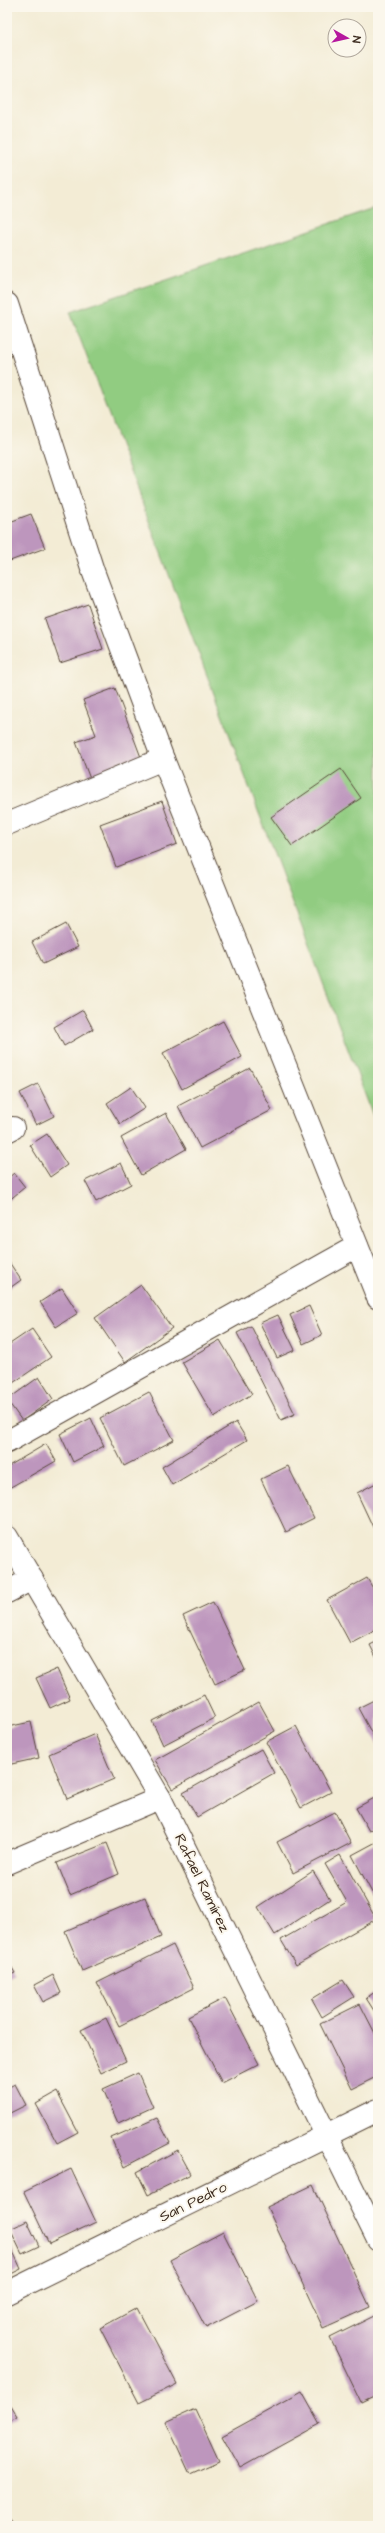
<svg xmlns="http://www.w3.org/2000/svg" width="385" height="2533" viewBox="0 0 385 2533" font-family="'Architects Daughter',sans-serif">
	<rect width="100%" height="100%" fill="#fbf7ec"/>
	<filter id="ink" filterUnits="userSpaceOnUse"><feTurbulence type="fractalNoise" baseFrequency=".025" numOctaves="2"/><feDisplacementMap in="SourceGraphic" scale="8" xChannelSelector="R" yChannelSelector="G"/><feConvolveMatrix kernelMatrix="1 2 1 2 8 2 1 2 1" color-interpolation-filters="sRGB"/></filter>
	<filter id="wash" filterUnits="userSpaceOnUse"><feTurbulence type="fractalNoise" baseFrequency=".012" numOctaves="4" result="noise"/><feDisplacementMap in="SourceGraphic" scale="16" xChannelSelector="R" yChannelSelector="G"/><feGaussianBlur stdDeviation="0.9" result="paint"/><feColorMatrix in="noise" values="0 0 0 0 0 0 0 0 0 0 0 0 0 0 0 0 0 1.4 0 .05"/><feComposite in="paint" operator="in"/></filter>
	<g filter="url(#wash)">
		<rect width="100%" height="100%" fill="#f3ecd5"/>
		<!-- green -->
		<path fill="#91cc81" stroke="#667b50" d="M378,207V1129L70,312Z"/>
		<g id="blocks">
			<!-- building -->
			<g fill="#bd96bd">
				<path d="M31,514L45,548L10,561L7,553V523Z"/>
				<path d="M88,604L103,649L60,663L45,619Z"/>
				<path d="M115,688L142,760L90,779L76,742L96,735L83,700Z"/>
				<path d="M341,769L361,798L292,846L271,817Z"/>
				<path d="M162,801L177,844L116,867L100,824Z"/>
				<path d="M66,924L78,947L43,964L32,942Z"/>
				<path d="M83,1010L93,1029L64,1046L54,1027Z"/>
				<path d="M223,1021L242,1057L182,1089L163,1053Z"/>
				<path d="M250,1068L272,1110L200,1148L178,1106Z"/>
				<path d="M38,1084L54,1116L36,1125L20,1093Z"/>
				<path d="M131,1087L145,1108L120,1124L107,1103Z"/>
				<path d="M166,1113L186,1149L141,1175L121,1138Z"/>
				<path d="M47,1134L67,1165L50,1177L30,1145Z"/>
				<path d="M121,1163L131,1184L96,1202L85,1181Z"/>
				<path d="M14,1173L25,1187L7,1202V1179Z"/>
				<path d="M7,1259L21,1280L7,1290Z"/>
				<path d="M141,1285L172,1328L125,1362L95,1318Z"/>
				<path d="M62,1288L78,1313L56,1327L40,1302Z"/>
				<path d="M309,1306L322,1335L303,1344L290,1315Z"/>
				<path d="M278,1315L295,1350L277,1358L260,1323Z"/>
				<path d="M251,1326L295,1414L281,1420L237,1333Z"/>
				<path d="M32,1329L51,1357L7,1387V1346Z"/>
				<path d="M220,1340L252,1394L214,1417L182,1362Z"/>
				<path d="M39,1377L53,1399L22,1421L7,1400Z"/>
				<path d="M149,1392L174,1440L124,1466L100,1418Z"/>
				<path d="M91,1418L104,1446L73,1462L60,1434Z"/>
				<path d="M236,1422L247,1440L172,1485L162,1467Z"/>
				<path d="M46,1444L56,1461L9,1488L7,1484V1467Z"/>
				<path d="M288,1466L314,1518L286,1532L261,1479Z"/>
				<path d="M378,1482V1538L357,1493Z"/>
				<path d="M367,1578L378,1597V1628L350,1643L327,1600Z"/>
				<path d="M213,1602L245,1670L215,1684L183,1616Z"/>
				<path d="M378,1641V1661L370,1645Z"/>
				<path d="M57,1669L70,1699L50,1708L36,1678Z"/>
				<path d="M204,1695L215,1718L163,1745L152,1721Z"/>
				<path d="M378,1698V1745L358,1708Z"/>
				<path d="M259,1702L275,1731L172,1789L155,1760Z"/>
				<path d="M31,1722L39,1758L7,1765V1727Z"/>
				<path d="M296,1726L331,1792L301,1808L266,1742Z"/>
				<path d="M95,1734L114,1779L67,1799L49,1754Z"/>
				<path d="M261,1749L274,1773L197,1817L183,1793Z"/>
				<path d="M378,1796V1826L369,1831L356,1808Z"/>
				<path d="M335,1812L351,1843L293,1873L277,1842Z"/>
				<path d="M378,1841V1904L352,1855Z"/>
				<path d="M107,1843L119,1874L70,1895L57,1863Z"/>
				<path d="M340,1855L376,1919L296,1965L281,1940L347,1902L325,1864Z"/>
				<path d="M313,1871L330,1899L275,1935L258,1907Z"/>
				<path d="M145,1897L161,1937L82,1971L65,1931Z"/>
				<path d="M173,1945L194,1988L119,2026L97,1983Z"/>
				<path d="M7,1959L15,1973L7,1977Z"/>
				<path d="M53,1975L61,1993L43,2002L34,1985Z"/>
				<path d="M343,1980L354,1997L322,2017L312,1999Z"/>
				<path d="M378,1990V2017L366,1998Z"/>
				<path d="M225,1998L259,2064L222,2083L188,2017Z"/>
				<path d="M360,2004L378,2039V2076L352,2089L320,2024Z"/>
				<path d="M106,2018L126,2061L101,2073L81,2030Z"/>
				<path d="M138,2073L153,2107L118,2123L103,2089Z"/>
				<path d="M15,2084L26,2105L8,2114L7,2088Z"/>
				<path d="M57,2092L78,2132L57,2143L36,2104Z"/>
				<path d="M157,2118L170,2143L124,2167L111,2138Z"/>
				<path d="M178,2150L191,2174L148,2195L137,2172Z"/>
				<path d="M71,2169L96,2222L49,2244L24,2192Z"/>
				<path d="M313,2185L370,2307L323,2328L267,2207Z"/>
				<path d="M27,2221L39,2246L22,2254L10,2229Z"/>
				<path d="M223,2232L258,2301L206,2328L170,2260Z"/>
				<path d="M7,2238L21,2269L7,2276Z"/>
				<path d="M137,2308L177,2384L139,2403L100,2328Z"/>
				<path d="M378,2314V2394L361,2402L330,2338Z"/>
				<path d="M302,2392L320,2424L240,2468L222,2436Z"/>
				<path d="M7,2400L17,2417L7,2423Z"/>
				<path d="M195,2409L219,2461L190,2474L166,2422Z"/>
				<path d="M7,2515L15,2526H7Z"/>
			</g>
		</g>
	</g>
	<g filter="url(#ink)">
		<use href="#blocks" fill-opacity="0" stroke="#574739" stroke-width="1"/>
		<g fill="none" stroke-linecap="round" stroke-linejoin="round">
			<defs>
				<g id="minor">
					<path d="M7,304L93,571L163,759L7,824"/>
					<path d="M163,759L378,1298"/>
					<path d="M7,1131L13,1128"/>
					<path d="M7,1442L357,1246"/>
					<path d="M7,1537L160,1798L378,2240"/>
					<path d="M7,1592L32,1579"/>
					<path d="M7,1863L160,1798"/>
					<path d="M7,2293L378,2110"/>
				</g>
			</defs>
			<!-- minor casing -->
			<use href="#minor" stroke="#574739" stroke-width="24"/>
			<!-- minor -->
			<use href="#minor" stroke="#fff" stroke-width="22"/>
		</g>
	</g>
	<g text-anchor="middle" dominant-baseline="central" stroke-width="4" stroke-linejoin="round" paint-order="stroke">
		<!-- street labels -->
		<g font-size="15" fill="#3b2a1e" stroke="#fbf7ec">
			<text transform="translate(202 1883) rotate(64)">Rafael Ramírez</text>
			<text transform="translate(193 2202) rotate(-26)">San Pedro</text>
		</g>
	</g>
	<!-- margin -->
	<rect width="385" height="2533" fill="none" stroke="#fbf7ec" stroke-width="24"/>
	<!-- north arrow -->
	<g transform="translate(347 38) rotate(98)"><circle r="19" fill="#fbf7ec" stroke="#aea59a"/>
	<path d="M0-3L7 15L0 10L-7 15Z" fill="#b5179e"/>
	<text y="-6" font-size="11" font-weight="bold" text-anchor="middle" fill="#3b2a1e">N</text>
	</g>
</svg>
